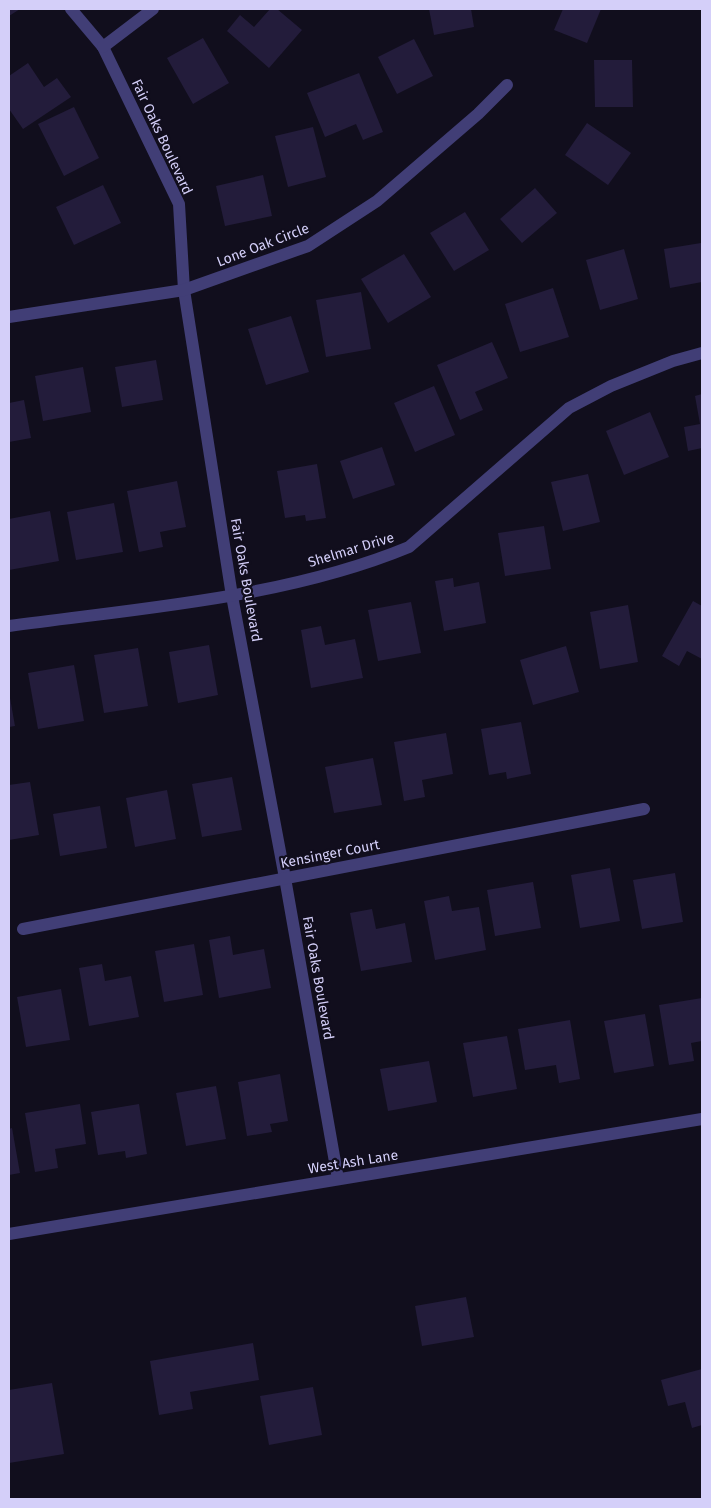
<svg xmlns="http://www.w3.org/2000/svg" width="711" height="1508" viewBox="0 0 711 1508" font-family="'Fira Sans',sans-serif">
	<rect width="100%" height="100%" fill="#110e1d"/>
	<!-- building -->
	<g fill="#231c3b">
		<path d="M9,9H20L9,16Z"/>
		<path d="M270,9H277L302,30L269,68L227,31L240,15L254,27Z"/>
		<path d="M429,9H471L474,27L434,35Z"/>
		<path d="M563,9H601L587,43L554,30Z"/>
		<path d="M203,38L229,83L193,104L167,58Z"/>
		<path d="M414,39L433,76L397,94L378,57Z"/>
		<path d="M594,60H632L633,107H595Z"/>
		<path d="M28,63L44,87L57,78L71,97L23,129L9,109V76Z"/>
		<path d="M359,73L383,132L363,140L356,124L325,137L307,93Z"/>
		<path d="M74,107L99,158L64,176L38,124Z"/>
		<path d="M587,123L631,153L608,185L565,155Z"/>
		<path d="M313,127L326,177L288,187L275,136Z"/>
		<path d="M263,175L272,216L225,226L216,186Z"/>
		<path d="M103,185L121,223L74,245L56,207Z"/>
		<path d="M535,188L557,213L522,243L500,219Z"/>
		<path d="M465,212L489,250L454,271L430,233Z"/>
		<path d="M701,243L702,282L670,288L664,249Z"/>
		<path d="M624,249L638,299L600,310L586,260Z"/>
		<path d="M404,254L431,297L388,323L361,279Z"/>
		<path d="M553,288L569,337L520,352L505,304Z"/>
		<path d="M361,292L371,349L326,357L316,300Z"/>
		<path d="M291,316L309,372L266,385L248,329Z"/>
		<path d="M492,342L508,378L475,392L483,410L460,420L437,365Z"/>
		<path d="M156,360L163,400L122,407L115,367Z"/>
		<path d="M83,367L91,412L43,421L35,376Z"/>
		<path d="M434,386L455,435L415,452L394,403Z"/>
		<path d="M702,394V448L688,451L684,427L700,424L695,396Z"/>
		<path d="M24,400L31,438L9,442V403Z"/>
		<path d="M650,412L669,457L624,475L606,431Z"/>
		<path d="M382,447L395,485L353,499L340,461Z"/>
		<path d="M317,464L326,518L306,521L305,515L285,518L277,471Z"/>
		<path d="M588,474L600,522L563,531L551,482Z"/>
		<path d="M177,481L186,527L160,532L163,547L139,552L127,491Z"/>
		<path d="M114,503L123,552L76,560L67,512Z"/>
		<path d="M50,511L59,561L9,570V519Z"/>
		<path d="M544,526L551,569L505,576L498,533Z"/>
		<path d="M453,578L454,587L479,582L486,623L444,631L435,581Z"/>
		<path d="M693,601L702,606V659L687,651L679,666L662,656Z"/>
		<path d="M411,602L421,653L378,661L368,610Z"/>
		<path d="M628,605L638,662L600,669L590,612Z"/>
		<path d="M321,626L325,645L355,639L363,678L311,688L301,630Z"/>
		<path d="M209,645L218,695L178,703L169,652Z"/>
		<path d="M566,646L579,692L533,705L520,660Z"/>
		<path d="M138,648L148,706L104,713L94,655Z"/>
		<path d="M74,665L84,721L38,729L28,673Z"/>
		<path d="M10,698L15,726L9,727V699Z"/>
		<path d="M521,722L531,774L507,779L506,772L489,775L481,729Z"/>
		<path d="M446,733L453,774L422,780L425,797L404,801L394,742Z"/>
		<path d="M373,758L382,805L334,813L325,767Z"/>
		<path d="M232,777L242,830L202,837L192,784Z"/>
		<path d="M30,782L39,835L9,840V785Z"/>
		<path d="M167,790L176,839L135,847L126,798Z"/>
		<path d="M100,806L107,848L60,856L53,814Z"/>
		<path d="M610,868L620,921L580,928L571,875Z"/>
		<path d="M675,873L683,922L642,929L633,880Z"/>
		<path d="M533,882L541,928L495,936L487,890Z"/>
		<path d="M449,896L452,911L479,907L486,950L435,960L424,901Z"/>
		<path d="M372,909L376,929L405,923L412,962L361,971L350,913Z"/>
		<path d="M230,936L233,955L264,949L271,988L219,998L209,940Z"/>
		<path d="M194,944L203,995L164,1002L155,951Z"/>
		<path d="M102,964L105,981L131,976L139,1017L89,1026L79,968Z"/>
		<path d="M61,989L70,1040L26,1047L17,997Z"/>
		<path d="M702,998V1041L691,1043L694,1061L669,1065L659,1005Z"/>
		<path d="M645,1014L654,1066L614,1073L604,1021Z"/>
		<path d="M570,1020L580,1079L559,1083L556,1065L525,1070L518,1029Z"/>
		<path d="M507,1036L517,1089L473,1097L463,1043Z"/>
		<path d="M429,1061L437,1102L388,1111L380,1069Z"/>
		<path d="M280,1074L288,1121L270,1124L272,1132L247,1136L238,1082Z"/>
		<path d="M216,1086L226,1139L186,1146L176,1093Z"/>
		<path d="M80,1104L86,1144L55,1149L58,1168L35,1172L25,1113Z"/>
		<path d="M139,1104L147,1154L126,1158L125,1151L98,1155L91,1112Z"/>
		<path d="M12,1128L20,1173L9,1175V1129Z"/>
		<path d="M466,1297L474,1337L422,1346L415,1306Z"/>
		<path d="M253,1343L259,1380L190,1392L193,1409L159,1415L150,1361Z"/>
		<path d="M702,1369V1425L692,1428L685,1402L668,1406L661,1380Z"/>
		<path d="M52,1383L64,1454L9,1463V1390Z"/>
		<path d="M313,1387L322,1435L269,1445L260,1396Z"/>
	</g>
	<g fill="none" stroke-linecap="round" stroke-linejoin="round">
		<!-- minor -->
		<g stroke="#413e76" stroke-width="12">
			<path d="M71,9L103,47L179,204L184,290L232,596L285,878L338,1179"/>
			<path d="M103,47L153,9"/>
			<path d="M9,317L184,290L308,246L377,201L478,114L507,85"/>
			<path d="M9,626C140,608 286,598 409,547L569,408L611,386L673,361L702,353"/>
			<path d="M23,929L644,809"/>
		</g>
		<!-- tertiary -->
		<path stroke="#413e76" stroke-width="12" d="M9,1234L702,1119"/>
	</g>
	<g text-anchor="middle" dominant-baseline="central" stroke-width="4.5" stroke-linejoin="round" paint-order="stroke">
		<!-- street labels -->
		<g font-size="14" fill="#d4cff9" stroke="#110e1d">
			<text transform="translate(162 137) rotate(65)">Fair Oaks Boulevard</text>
			<text transform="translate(263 245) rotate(-21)">Lone Oak Circle</text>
			<text transform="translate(351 550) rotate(-17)">Shelmar Drive</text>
			<text transform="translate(246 580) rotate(80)">Fair Oaks Boulevard</text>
			<text transform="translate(330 854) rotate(-11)">Kensinger Court</text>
			<text transform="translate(318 978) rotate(80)">Fair Oaks Boulevard</text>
			<text transform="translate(353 1162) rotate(-9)">West Ash Lane</text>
		</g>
	</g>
	<!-- border -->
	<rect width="711" height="1508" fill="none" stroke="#d4cff9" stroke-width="20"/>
</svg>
